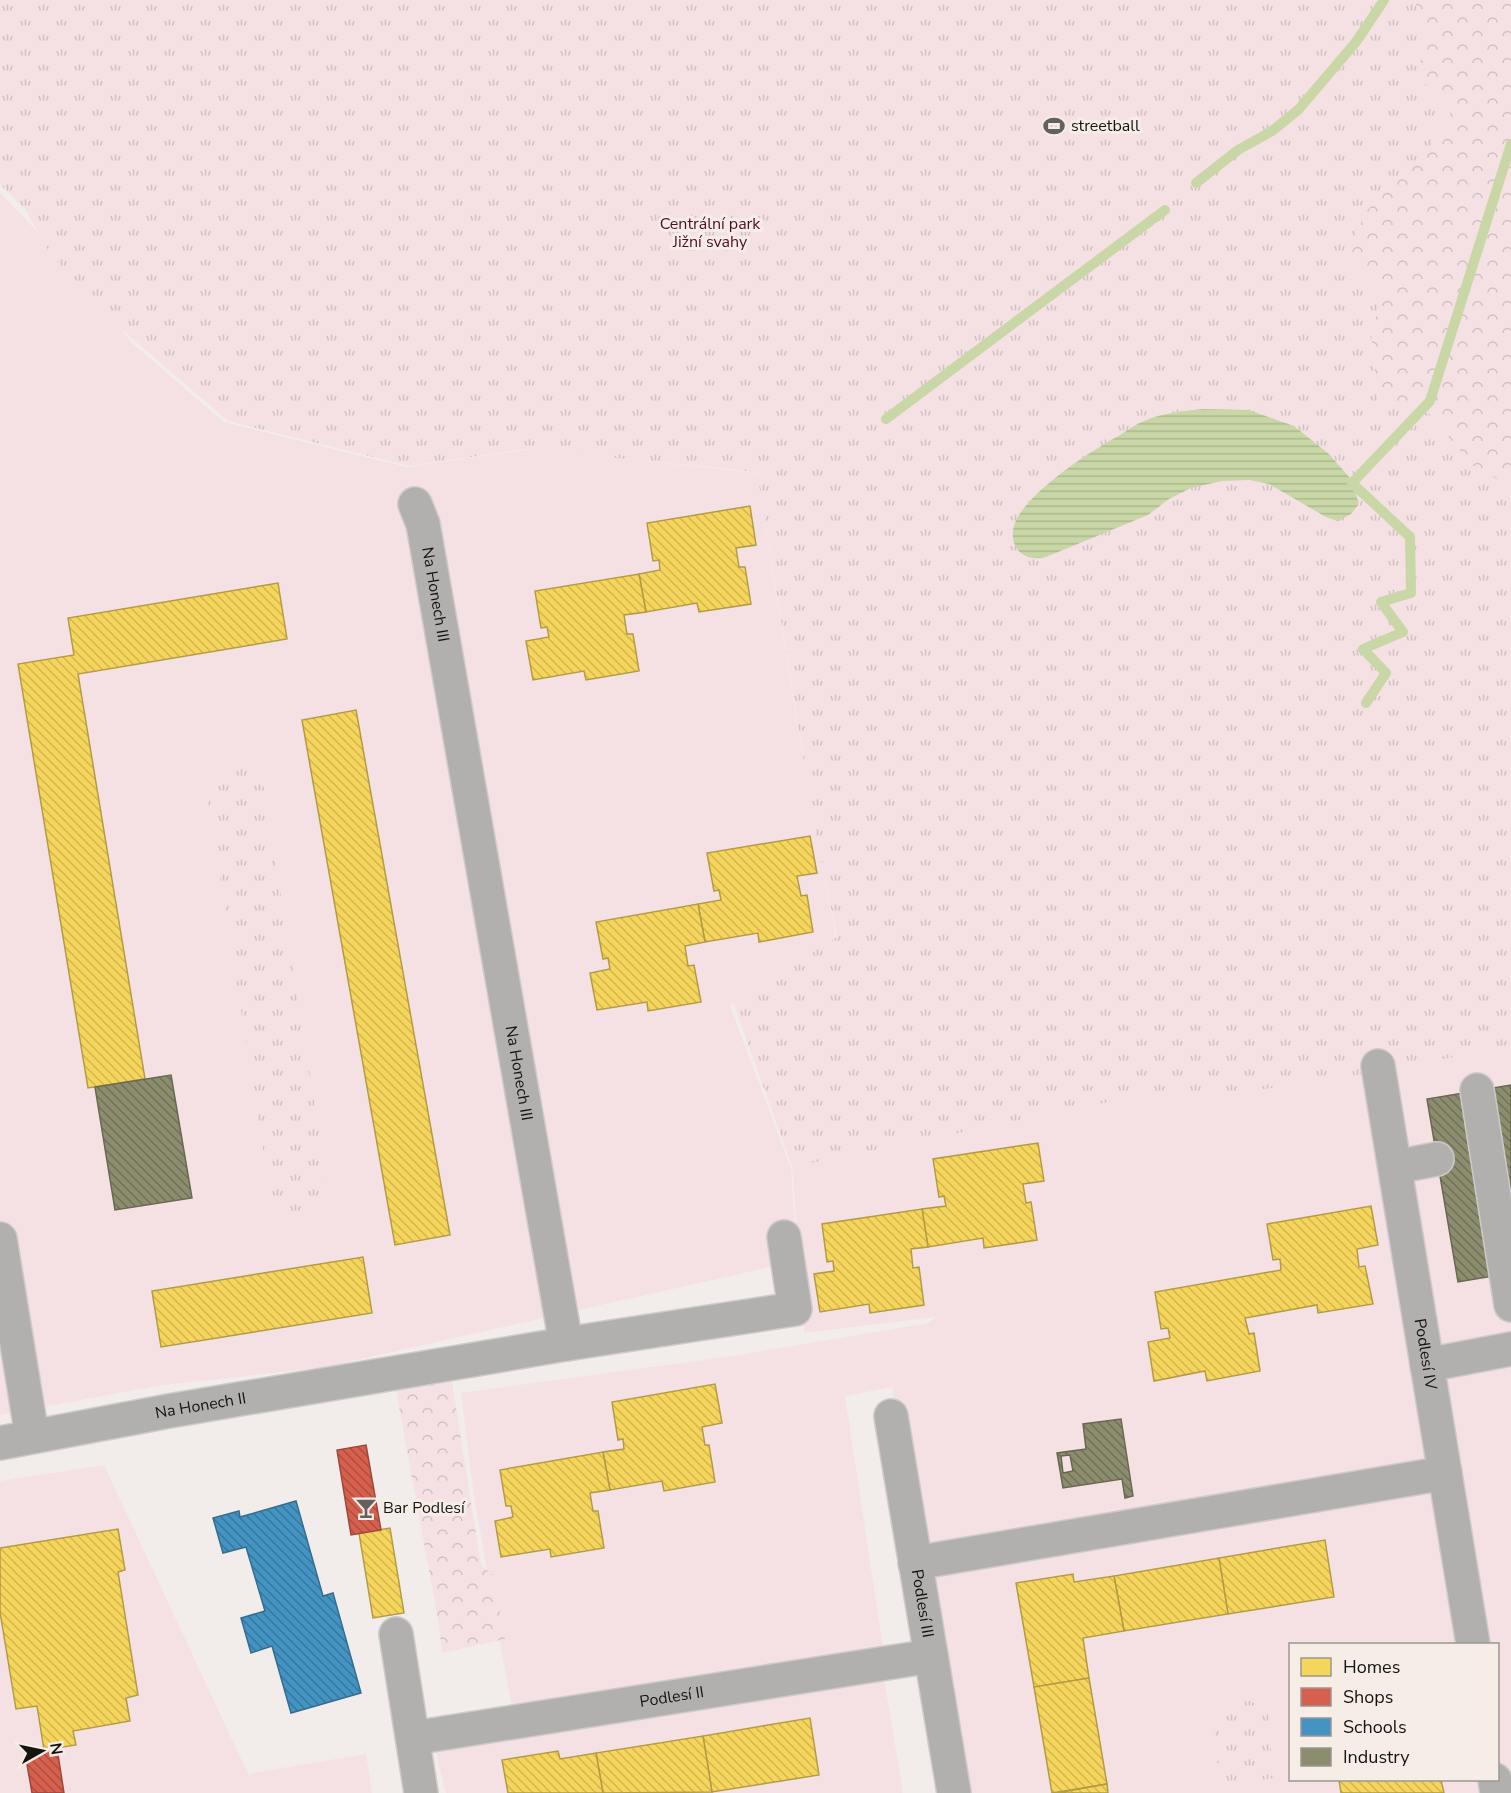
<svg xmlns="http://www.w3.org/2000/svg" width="1511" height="1793" viewBox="0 0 1511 1793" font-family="'Nunito Sans',sans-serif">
	<defs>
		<pattern id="forest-crowns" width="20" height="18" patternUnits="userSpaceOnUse" patternTransform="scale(1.5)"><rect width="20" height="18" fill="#f5e1e4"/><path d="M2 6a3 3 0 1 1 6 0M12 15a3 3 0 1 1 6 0" fill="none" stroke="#d1c0c3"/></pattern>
		<pattern id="park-tufts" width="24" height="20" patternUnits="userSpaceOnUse" patternTransform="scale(1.5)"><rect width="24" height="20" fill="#f5e1e4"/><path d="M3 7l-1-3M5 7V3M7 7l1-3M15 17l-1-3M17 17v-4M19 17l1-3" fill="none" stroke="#d1c0c3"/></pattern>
		<pattern id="water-rules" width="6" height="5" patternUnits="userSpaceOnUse" patternTransform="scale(1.5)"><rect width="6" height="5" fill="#c9d7a6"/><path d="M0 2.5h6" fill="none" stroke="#acb88e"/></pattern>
		<pattern id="homes-back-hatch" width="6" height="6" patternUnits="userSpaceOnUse" patternTransform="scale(1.5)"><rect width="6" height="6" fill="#f6d55c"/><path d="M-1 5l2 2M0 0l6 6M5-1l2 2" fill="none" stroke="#d2b64f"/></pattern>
		<pattern id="shops-back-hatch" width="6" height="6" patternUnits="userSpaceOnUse" patternTransform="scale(1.5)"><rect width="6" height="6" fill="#d6604d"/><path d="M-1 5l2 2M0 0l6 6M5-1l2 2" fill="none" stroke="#ad4e3f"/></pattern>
		<pattern id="schools-back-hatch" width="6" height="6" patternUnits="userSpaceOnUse" patternTransform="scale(1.5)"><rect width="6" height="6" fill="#4393c3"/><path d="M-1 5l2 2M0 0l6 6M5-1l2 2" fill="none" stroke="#37779d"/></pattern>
		<pattern id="industry-back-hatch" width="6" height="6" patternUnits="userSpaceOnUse" patternTransform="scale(1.5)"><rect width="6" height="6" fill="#8c8c6e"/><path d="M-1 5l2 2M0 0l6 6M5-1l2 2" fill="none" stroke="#717159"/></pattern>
	</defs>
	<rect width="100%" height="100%" fill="#f2edea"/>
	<!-- green -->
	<g fill="#f5e1e4" fill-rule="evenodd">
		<path d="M0,193L64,259L132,343L224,422L407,467L532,449L757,473L799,735L836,938L730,1006L791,1168L797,1261L325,1367L163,1385L0,1415Z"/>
		<path d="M1511,1044V1793H957L892,1387L845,1396L884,1654L512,1708L474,1497L461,1393L726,1357L929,1323L936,1317L804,1333L792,1167L1143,1095L1192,1091L1237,1093L1342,1078L1480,1052ZM1290,1644H1498V1780H1290Z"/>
		<path d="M104,1465L249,1776L253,1773L366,1754L372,1793H0V1481Z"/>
		<path d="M883,1672L903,1793H446L435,1748Z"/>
	</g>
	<!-- forest -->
	<g fill="url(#forest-crowns)">
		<path d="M1416,0H1511V487L1472,466L1422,405L1378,403L1371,332L1384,291L1344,258L1366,211L1392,185L1450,113L1423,81L1419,65L1426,43L1415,2Z"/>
		<path d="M452,1382L481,1565L494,1576L505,1639L442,1653L439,1625L396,1390Z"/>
	</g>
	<!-- park -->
	<g fill="url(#park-tufts)">
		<path d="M0,0H1416L1415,2L1426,43L1419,65L1423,81L1450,113L1425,154L1366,211L1344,258L1384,291L1371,332L1378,403L1422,405L1472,465L1511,487V1044L1480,1052L1342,1078L1237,1093L1192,1091L1143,1095L792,1167L733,1002L837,937L814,824L757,472L527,449L409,466L228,421L121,329L51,255L25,209L0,184Z"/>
		<path d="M230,760L254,767L262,777L327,1181C327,1187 328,1194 326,1200C317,1217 292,1215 278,1206C274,1203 272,1198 270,1194L207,795C208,776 213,769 230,760Z"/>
		<path d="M1251,1701L1268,1711L1273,1778L1223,1785L1214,1748L1215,1718L1230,1702Z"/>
	</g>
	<!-- water -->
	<path fill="url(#water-rules)" d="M1203,409L1249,410L1294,426L1329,454L1350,478L1356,491L1358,505L1351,514L1338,521L1326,517L1269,484L1249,480L1222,481L1191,488L1169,499L1148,515L1046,557C1017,564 1004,538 1019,515C1026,504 1038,492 1048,484C1070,465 1095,449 1120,435C1128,430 1136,424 1144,421C1162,413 1184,411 1203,409Z"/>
	<!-- homes -->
	<g fill="url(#homes-back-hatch)" stroke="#b39b46" stroke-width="1.5">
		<path d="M750,506L756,545L736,548L739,567H745L751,604L699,612L697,603L646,612L639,574L660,570L659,560L653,561L647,523Z"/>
		<path d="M639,574L646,612L624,615L627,634H633L639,671L586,680L584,671L533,680L526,641L549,637L547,627L541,628L535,591Z"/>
		<path d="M278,583L287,639L78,674L145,1079L88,1088L18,664L74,655L68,618Z"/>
		<path d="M356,710L450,1235L395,1245L302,720Z"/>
		<path d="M810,836L817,873L797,876L801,896L807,895L813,932L759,942L758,933L705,942L698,904L721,900L719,890L714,891L707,853Z"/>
		<path d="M698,904L705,942L685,946L688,966L694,965L701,1002L648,1011L647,1002L597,1010L590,973L610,969L608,958L603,959L596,922Z"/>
		<path d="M1038,1143L1044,1181L1023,1184L1026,1203L1031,1202L1037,1240L984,1248L983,1238L928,1247L922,1209L946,1206L944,1196L939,1197L933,1159Z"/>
		<path d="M1371,1206L1378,1245L1357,1249L1359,1267L1365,1266L1373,1304L1318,1313L1317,1305L1245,1318L1249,1334L1254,1333L1260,1371L1207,1381L1205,1371L1154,1381L1148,1342L1170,1338L1168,1328L1161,1329L1155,1292L1281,1270L1280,1259L1273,1260L1267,1224Z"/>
		<path d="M922,1209L928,1247L911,1249L913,1268L919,1267L924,1305L870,1313L869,1304L820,1312L814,1274L834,1271L833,1261L827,1262L822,1224Z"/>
		<path d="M363,1257L372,1313L161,1347L152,1291Z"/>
		<path d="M715,1384L722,1423L702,1427L705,1445H709L715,1482L664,1491L662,1481L610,1490L603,1452L624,1449L623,1439L618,1440L612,1402Z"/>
		<path d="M603,1452L610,1490L590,1493L593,1511H598L604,1548L551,1557L550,1549L501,1557L495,1521L513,1517L511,1506H506L500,1470Z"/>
		<path d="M390,1528L404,1613L373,1618L359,1533Z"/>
		<path d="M118,1529L125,1570L118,1572L138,1695L126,1698L130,1721L73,1731L76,1745L44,1750L37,1706L16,1709L0,1612V1548Z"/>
		<path d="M1325,1540L1334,1597L1228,1614L1219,1558Z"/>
		<path d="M1219,1558L1228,1614L1124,1631L1114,1576Z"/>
		<path d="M1073,1574L1074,1582L1114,1576L1124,1631L1083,1638L1089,1678L1034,1687L1016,1583Z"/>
		<path d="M1089,1678L1107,1784L1052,1793L1034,1687Z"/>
		<path d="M810,1718L819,1775L712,1792L703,1736Z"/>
		<path d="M703,1736L712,1792L603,1793L596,1753Z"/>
		<path d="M558,1751L560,1759L596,1753L603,1793H508L502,1760Z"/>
		<path d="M1339,1780H1441L1444,1793H1341Z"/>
		<path d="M1107,1784L1108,1793H1057Z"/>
	</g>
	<!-- shops -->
	<g fill="url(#shops-back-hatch)" stroke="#9c493b" stroke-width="1.5">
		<path d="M366,1445L381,1530L351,1535L337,1450Z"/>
		<path d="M57,1748L64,1793H32L25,1753Z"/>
	</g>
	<!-- schools -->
	<path fill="url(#schools-back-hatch)" stroke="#366d8e" stroke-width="1.5" d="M296,1501L323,1596L333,1593L361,1693L291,1713L272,1646L251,1653L241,1618L265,1611L246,1547L223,1553L213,1518L239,1511L240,1517Z"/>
	<!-- industry -->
	<g fill="url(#industry-back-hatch)" stroke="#696852" stroke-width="1.5" fill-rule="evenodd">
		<path d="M171,1075L192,1198L115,1210L95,1087Z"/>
		<path d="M1511,1085V1273L1458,1282L1427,1099Z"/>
		<path d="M1121,1419L1133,1496L1125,1498L1122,1479L1063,1488L1057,1453L1086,1449L1083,1424ZM1070,1455L1073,1471L1063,1473L1061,1456Z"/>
	</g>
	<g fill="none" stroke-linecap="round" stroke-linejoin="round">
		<!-- stream -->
		<g stroke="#c9d7a6" stroke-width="10">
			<path d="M1196,183L1238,150L1272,131L1298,110L1356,42L1384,0"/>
			<path d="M886,419L1165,210"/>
			<path d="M1366,703L1386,673L1363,649L1403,632L1381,602L1411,593L1410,537L1352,483L1430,401L1511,144"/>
		</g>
		<defs>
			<g id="minor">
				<path id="s1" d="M415,504L423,524L566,1344"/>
				<path id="s2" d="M1378,1066L1473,1644"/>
				<path d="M1477,1090L1511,1305"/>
				<path d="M1395,1167L1437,1159"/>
				<path d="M0,1239L32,1436"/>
				<path d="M1427,1365L1511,1349"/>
				<path id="s3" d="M891,1416L954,1793"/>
				<path id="s4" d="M0,1443L169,1411L566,1344L795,1309L784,1237"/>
				<path d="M915,1563L1445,1473"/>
				<path d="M396,1634L421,1793"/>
				<path id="s5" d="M413,1738L931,1656"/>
				<path d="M1495,1780L1497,1793"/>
			</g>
		</defs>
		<!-- minor casing -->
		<use href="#minor" stroke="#cecac8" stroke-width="36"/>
		<!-- minor -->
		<use href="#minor" stroke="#b1b0ae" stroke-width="33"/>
	</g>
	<!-- icons -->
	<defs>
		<symbol id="stadium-bare" viewBox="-9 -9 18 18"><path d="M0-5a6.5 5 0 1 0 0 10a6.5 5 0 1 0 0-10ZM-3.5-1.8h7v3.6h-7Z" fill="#63605d" stroke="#f5ede6" stroke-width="2.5" paint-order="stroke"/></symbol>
		<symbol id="bar-bare" viewBox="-9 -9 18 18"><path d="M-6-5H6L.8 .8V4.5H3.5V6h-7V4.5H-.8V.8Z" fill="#63605d" stroke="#f5ede6" stroke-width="2.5" paint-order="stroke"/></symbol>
	</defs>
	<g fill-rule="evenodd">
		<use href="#stadium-bare" x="1039" y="111" width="30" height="30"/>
		<use href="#bar-bare" x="351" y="1493" width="30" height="30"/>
	</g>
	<g text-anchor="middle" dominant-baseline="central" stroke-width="6" stroke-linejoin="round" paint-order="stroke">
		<!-- poi labels -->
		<g font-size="16" fill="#161411" stroke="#f5ede6" text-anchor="start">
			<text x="1071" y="126">streetball</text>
			<text x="383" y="1508">Bar Podlesí</text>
		</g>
		<!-- park labels -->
		<g font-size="16" fill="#4f0d29" stroke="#f5ede6">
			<text x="710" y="224">Centrální park<tspan x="710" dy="18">Jižní svahy</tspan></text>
		</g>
		<!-- street labels -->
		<g font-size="16" fill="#161411" stroke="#f5ede6">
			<text stroke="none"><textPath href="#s1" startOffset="93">Na Honech III</textPath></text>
			<text stroke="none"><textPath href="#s1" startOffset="579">Na Honech III</textPath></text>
			<text stroke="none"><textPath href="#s2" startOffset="292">Podlesí IV</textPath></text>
			<text stroke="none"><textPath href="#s4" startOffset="204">Na Honech II</textPath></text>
			<text stroke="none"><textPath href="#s3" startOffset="190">Podlesí III</textPath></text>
			<text stroke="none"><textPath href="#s5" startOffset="262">Podlesí II</textPath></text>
		</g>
	</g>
	<!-- legend -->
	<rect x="1289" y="1643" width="210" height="138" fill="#f5ede6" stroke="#9c9691" stroke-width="1.5"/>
	<rect x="1301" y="1658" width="30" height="18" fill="#f6d55c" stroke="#9c9691" stroke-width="1.5"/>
	<text x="1343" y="1673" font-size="18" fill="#161411">Homes</text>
	<rect x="1301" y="1688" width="30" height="18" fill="#d6604d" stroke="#9c9691" stroke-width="1.5"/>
	<text x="1343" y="1703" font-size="18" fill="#161411">Shops</text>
	<rect x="1301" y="1718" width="30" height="18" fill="#4393c3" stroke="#9c9691" stroke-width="1.5"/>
	<text x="1343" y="1733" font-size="18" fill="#161411">Schools</text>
	<rect x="1301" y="1748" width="30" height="18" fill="#8c8c6e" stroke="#9c9691" stroke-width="1.5"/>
	<text x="1343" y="1763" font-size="18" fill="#161411">Industry</text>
	<!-- north arrow -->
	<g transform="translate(42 1751) rotate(81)" stroke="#f5ede6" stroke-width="4.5" paint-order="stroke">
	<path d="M0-4.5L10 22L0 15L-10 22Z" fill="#161411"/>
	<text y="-9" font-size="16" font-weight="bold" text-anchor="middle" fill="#161411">N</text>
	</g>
</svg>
